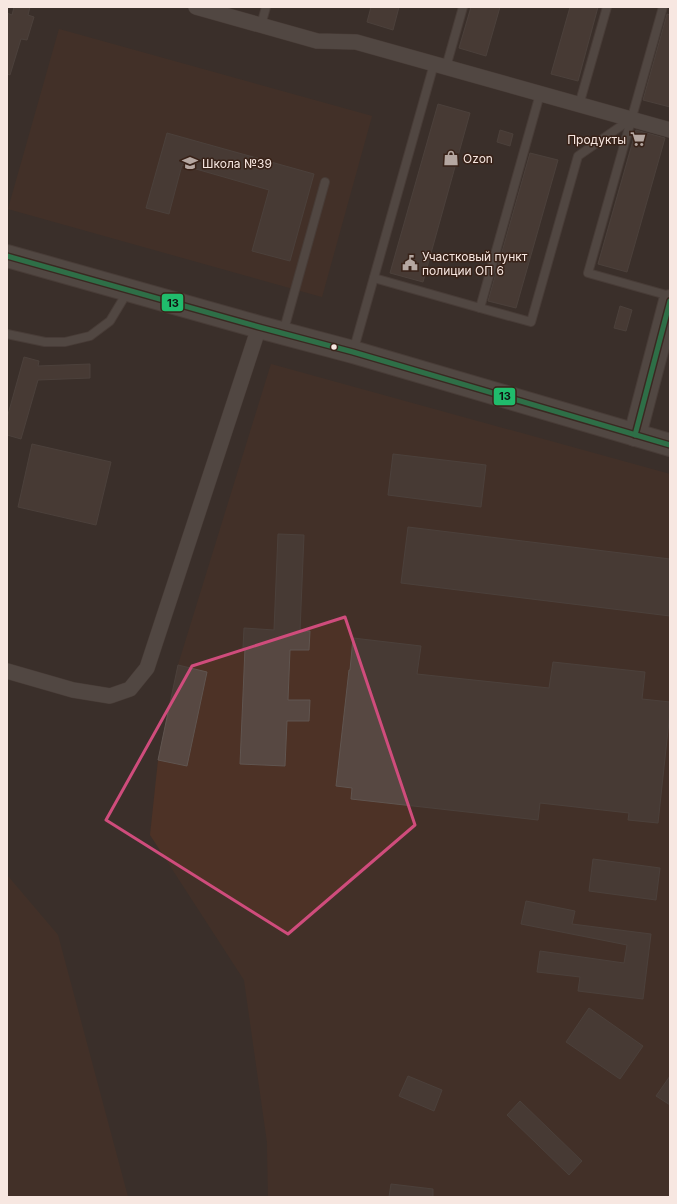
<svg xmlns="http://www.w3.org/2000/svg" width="677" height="1204" viewBox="0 0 677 1204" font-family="Inter,sans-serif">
	<rect width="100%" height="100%" fill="#3b2f2a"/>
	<!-- built -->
	<g fill="#4d3226">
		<path d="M59,29L372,116L322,297L8,209Z"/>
		<path d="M271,364L670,474V1197H268L267,1142L244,980L150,835L158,760L178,665Z"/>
		<path d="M7,875L58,935L128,1197H7Z"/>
	</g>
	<!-- building -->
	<g fill="#574842" stroke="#605550">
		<path d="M14,7H30L28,15L34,17L27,40L21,39L10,75L7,74V13L12,15Z"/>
		<path d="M371,7H399L393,30L367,22Z"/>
		<path d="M471,7H500L486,56L459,48Z"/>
		<path d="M570,7H598L578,81L551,74Z"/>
		<path d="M667,14L670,15V107L643,100Z"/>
		<path d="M438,104L470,113L423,282L390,273Z"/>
		<path d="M500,130L513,134L510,146L497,142Z"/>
		<path d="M636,130L665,138L627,272L598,264Z"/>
		<path d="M167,133L314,174L290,261L252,251L269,190L182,165L169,214L146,208Z"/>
		<path d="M530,153L558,160L516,308L488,301Z"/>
		<path d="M620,306L632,310L626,331L614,328Z"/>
		<path d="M24,357L39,361L38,366L90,364V378L38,380L21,439L7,435V418Z"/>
		<path d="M32,444L111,462L96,525L18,507Z"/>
		<path d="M393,454L486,465L481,507L388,495Z"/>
		<path d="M408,527L670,559V616L401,583Z"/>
		<path d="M278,534L304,535L300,631H310L309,650H290L288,700H310L309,721H287L285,766L240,764L245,648H243L244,628L274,630Z"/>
		<path d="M353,638L421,646L417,674L549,688L553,662L645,672L642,699L670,702V712L658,823L628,820L629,813L540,803L538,820L351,799L352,788L336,786L349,670H350Z"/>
		<path d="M178,665L207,672L187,766L158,760Z"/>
		<path d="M593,859L660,868L656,900L589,891Z"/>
		<path d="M526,901L575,911L572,924L651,934L643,999L578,991L580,977L537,972L540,951L624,963L627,945L521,924Z"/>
		<path d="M589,1008L643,1046L620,1079L566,1042Z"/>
		<path d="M408,1076L442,1090L434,1111L399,1096Z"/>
		<path d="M670,1076V1105L656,1096Z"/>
		<path d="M520,1101L582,1161L569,1175L507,1115Z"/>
		<path d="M391,1184L433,1189V1197H389Z"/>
	</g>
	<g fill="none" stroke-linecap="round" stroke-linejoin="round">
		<defs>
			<g id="lane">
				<path d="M663,7L588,273L670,296"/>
				<path d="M261,25L266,7"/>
				<path d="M446,67L463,7"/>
				<path d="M579,105L607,7"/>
				<path d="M374,278L480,308L540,94"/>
				<path d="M480,308L531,322L578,156L631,119"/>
				<path d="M283,333L325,182"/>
				<path d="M7,334L45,342H65L90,336L110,321L128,291"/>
				<path d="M353,352L434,64"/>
			</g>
			<g id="street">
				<path d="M196,7L317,41L356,42L670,130"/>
				<path d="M7,671L73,690L110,696L130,689L147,668L259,327"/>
			</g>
			<g id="secondary">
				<path d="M7,256L259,327L353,352L670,445"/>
				<path d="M635,435L670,301"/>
			</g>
		</defs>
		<!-- lane casing -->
		<use href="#lane" stroke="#594d49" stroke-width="10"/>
		<!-- street casing -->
		<use href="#street" stroke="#594d49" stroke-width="16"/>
		<!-- secondary casing -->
		<use href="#secondary" stroke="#594d49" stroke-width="24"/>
		<!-- lane -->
		<use href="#lane" stroke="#6e6560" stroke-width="8"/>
		<!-- street -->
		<use href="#street" stroke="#6e6560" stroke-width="15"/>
		<!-- secondary -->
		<use href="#secondary" stroke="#6e6560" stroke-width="22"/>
		<defs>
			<g id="bus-1">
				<path d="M7,256L259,327L353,352L670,445"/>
				<path d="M635,435L670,301"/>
			</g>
		</defs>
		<!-- bus-1 casing -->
		<use href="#bus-1" stroke="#382218" stroke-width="8"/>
		<!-- bus-1 -->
		<use href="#bus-1" stroke="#20bc6c" stroke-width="5"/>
	</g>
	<!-- marked area -->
	<path d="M0 0H677V1204H0ZM345,617L415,825L288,934L106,820L192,666Z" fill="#3b2f2a" fill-opacity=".55" fill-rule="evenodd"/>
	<path fill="none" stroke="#cf4c7c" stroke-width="3" stroke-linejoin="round" d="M345,617L415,825L288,934L106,820L192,666Z"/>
	<!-- icons -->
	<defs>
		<symbol id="supermarket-bare" viewBox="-9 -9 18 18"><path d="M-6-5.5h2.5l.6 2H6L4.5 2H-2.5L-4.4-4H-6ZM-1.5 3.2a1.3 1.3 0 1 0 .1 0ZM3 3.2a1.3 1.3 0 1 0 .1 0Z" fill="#b5a7a1" stroke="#382218" stroke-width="2.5" paint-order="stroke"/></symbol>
		<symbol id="shop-bare" viewBox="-9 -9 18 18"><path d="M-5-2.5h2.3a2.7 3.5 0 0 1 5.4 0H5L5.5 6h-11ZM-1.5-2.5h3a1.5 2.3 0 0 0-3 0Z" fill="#b5a7a1" stroke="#382218" stroke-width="2.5" paint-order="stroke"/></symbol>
		<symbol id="school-bare" viewBox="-9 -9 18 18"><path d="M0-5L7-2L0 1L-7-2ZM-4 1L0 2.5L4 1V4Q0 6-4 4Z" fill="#b5a7a1" stroke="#382218" stroke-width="2.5" paint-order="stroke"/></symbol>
		<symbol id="civic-bare" viewBox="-9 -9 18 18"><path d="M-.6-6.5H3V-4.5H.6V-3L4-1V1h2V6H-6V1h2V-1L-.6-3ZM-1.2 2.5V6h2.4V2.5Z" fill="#b5a7a1" stroke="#382218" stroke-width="2.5" paint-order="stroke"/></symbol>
	</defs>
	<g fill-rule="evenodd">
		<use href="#supermarket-bare" x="627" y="128" width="22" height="22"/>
		<use href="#shop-bare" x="440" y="147" width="22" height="22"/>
		<use href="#school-bare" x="179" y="152" width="22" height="22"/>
		<use href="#civic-bare" x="399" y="252" width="22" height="22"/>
	</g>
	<!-- markers -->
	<circle fill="#f7e7e1" stroke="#382218" stroke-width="1.5" cx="334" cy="347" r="3.5"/>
	<g text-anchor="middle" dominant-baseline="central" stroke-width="3" stroke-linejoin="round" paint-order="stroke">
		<!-- poi labels -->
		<g font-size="12" fill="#f7e7e1" stroke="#382218" text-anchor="start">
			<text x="626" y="139" text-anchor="end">Продукты</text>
			<text x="463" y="158">Ozon</text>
			<text x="202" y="163">Школа №39</text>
			<text x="422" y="256">Участковый пункт<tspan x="422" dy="14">полиции ОП 6</tspan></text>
		</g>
	</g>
	<g stroke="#382218" stroke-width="1.5">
		<rect x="161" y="293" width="23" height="19" rx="4" fill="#20bc6c"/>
		<rect x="493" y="387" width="23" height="19" rx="4" fill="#20bc6c"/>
	</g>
	<g font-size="11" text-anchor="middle" font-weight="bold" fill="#111">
		<text x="173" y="307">13</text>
		<text x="505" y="400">13</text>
	</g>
	<!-- border -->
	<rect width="677" height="1204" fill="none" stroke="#f7e7e1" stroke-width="16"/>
</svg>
